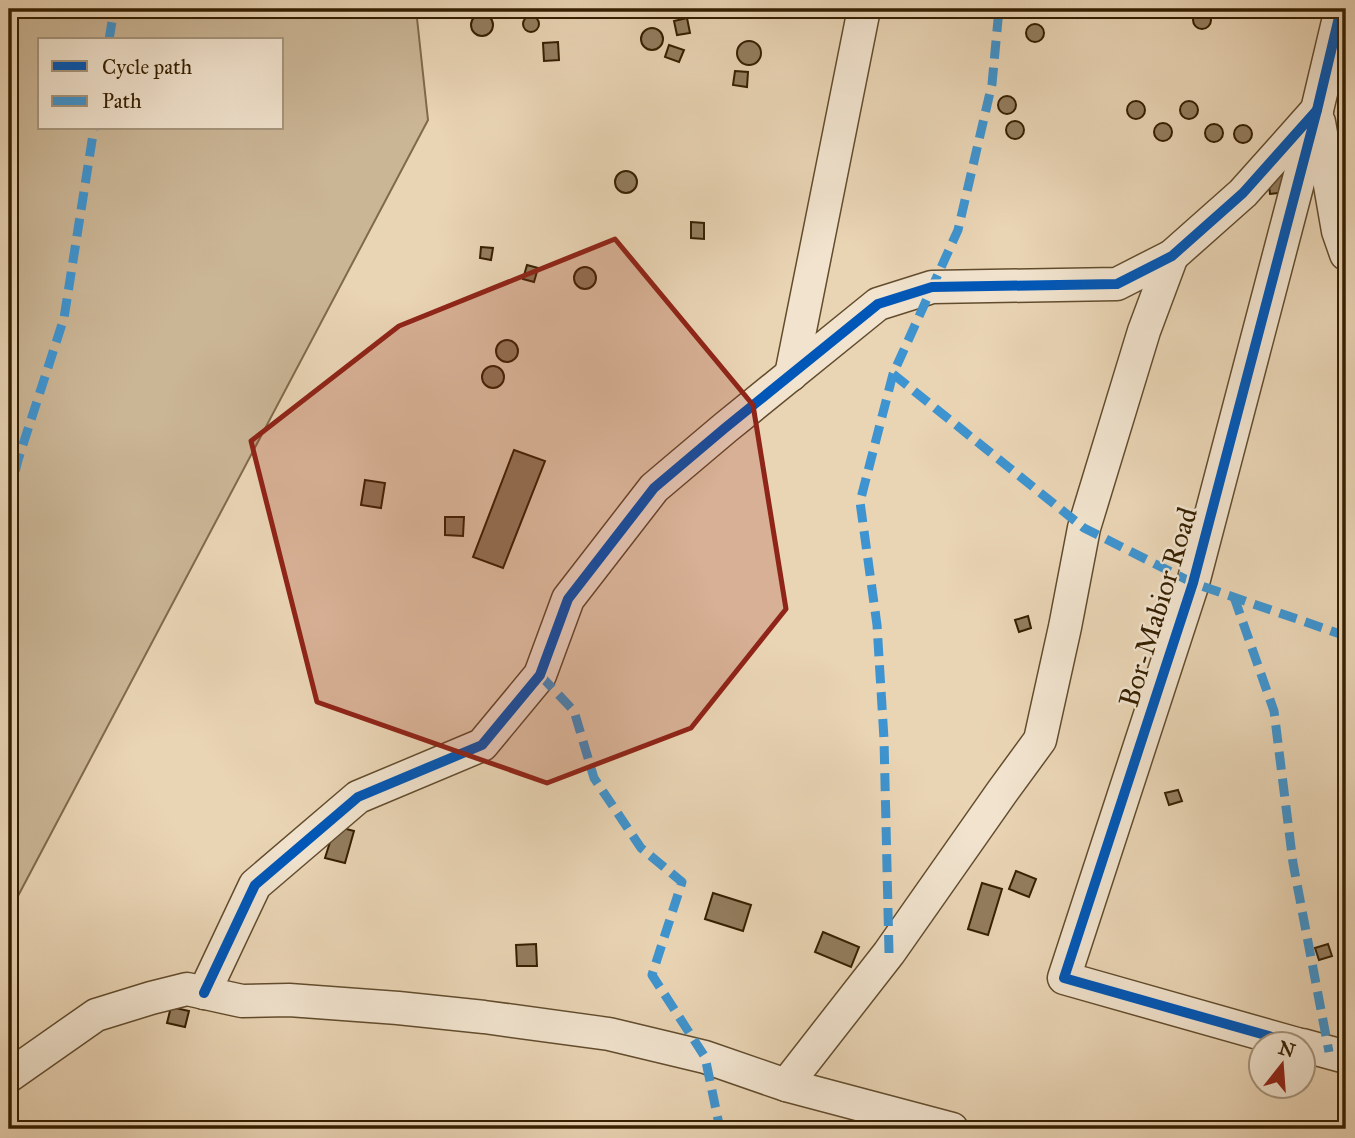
<svg xmlns="http://www.w3.org/2000/svg" width="1355" height="1138" viewBox="0 0 1355 1138" font-family="'IM FELL Great Primer',serif">
	<rect width="100%" height="100%" fill="#e9d4b4"/>
	<filter id="stains"><feTurbulence type="fractalNoise" baseFrequency=".00286" numOctaves="4"/><feColorMatrix values="0 0 0 0 .2 0 0 0 0 .09 0 0 0 0 .02 0 0 0 .5 -.17"/></filter>
	<radialGradient id="worn" r=".72"><stop offset=".6" stop-color="#630" stop-opacity="0"/><stop offset="1" stop-color="#630" stop-opacity=".3"/></radialGradient>
	<!-- green -->
	<path fill="#cab595" stroke="#806a4a" stroke-width="2" fill-rule="evenodd" d="M9,9H416L428,120L9,913ZM40,40H282V128H40Z"/>
	<!-- building -->
	<g fill="#937d5e" stroke="#351f00" stroke-width="2">
		<circle cx="1202" cy="20" r="9"/>
		<circle cx="482" cy="25" r="11"/>
		<circle cx="531" cy="24" r="8"/>
		<path d="M687,18L690,33L677,35L674,21Z"/>
		<circle cx="1035" cy="33" r="9"/>
		<circle cx="652" cy="39" r="11"/>
		<circle cx="749" cy="53" r="12"/>
		<path d="M558,42L559,60L544,61L543,43Z"/>
		<path d="M669,45L684,50L679,62L665,57Z"/>
		<path d="M735,71L748,72L747,87L733,85Z"/>
		<circle cx="1007" cy="105" r="9"/>
		<circle cx="1189" cy="110" r="9"/>
		<circle cx="1136" cy="110" r="9"/>
		<circle cx="1015" cy="130" r="9"/>
		<circle cx="1163" cy="132" r="9"/>
		<circle cx="1214" cy="133" r="9"/>
		<circle cx="1243" cy="134" r="9"/>
		<circle cx="626" cy="182" r="11"/>
		<path d="M1285,175L1286,192L1270,194L1268,177Z"/>
		<path d="M691,222L704,223V239L691,238Z"/>
		<path d="M481,247L493,248L491,260L480,258Z"/>
		<path d="M527,265L538,268L534,282L523,279Z"/>
		<circle cx="585" cy="278" r="11"/>
		<circle cx="507" cy="351" r="11"/>
		<circle cx="493" cy="377" r="11"/>
		<path d="M514,450L545,461L503,568L473,557Z"/>
		<path d="M365,480L385,483L381,508L361,505Z"/>
		<path d="M445,517H464L463,536L445,535Z"/>
		<path d="M1028,616L1031,628L1019,632L1015,620Z"/>
		<path d="M1178,790L1182,801L1169,805L1165,793Z"/>
		<path d="M335,826L354,831L345,863L325,858Z"/>
		<path d="M1016,871L1036,879L1029,897L1009,889Z"/>
		<path d="M982,883L1002,889L988,935L968,929Z"/>
		<path d="M713,893L751,905L743,931L705,919Z"/>
		<path d="M823,932L859,947L851,967L815,952Z"/>
		<path d="M536,944L537,966H517L516,945Z"/>
		<path d="M1328,944L1332,956L1319,960L1315,948Z"/>
		<path d="M171,1007L189,1011L185,1027L167,1023Z"/>
	</g>
	<g fill="none" stroke-linecap="round" stroke-linejoin="round">
		<defs>
			<g id="minor">
				<path d="M1319,122L1338,231L1346,254"/>
				<path d="M791,375L864,9"/>
				<path d="M204,993L255,885L358,797L482,745L540,675L568,599L654,488L725,428L878,304L932,287L1117,284L1172,256L1243,193L1317,110"/>
				<path d="M1297,1044L1064,978L1193,583L1317,110L1341,9"/>
				<path d="M1302,1045L1346,1057"/>
				<path d="M9,1076L96,1015L151,998L187,989L242,1001L289,1000L398,1008L484,1017L609,1034L705,1057L786,1085L952,1129"/>
				<path d="M786,1085L889,953L1002,792L1040,740L1065,627L1084,528L1144,331L1172,256"/>
			</g>
		</defs>
		<!-- minor casing -->
		<use href="#minor" stroke="#624c2d" stroke-width="35"/>
		<!-- minor -->
		<use href="#minor" stroke="#f1e3ce" stroke-width="32"/>
		<!-- quiet -->
		<g stroke="#3e94d0" stroke-width="9" stroke-dasharray="18 9" stroke-linecap="butt">
			<path d="M109,40L114,9"/>
			<path d="M893,374L1084,528L1193,583L1346,636"/>
			<path d="M9,497L18,460L64,318L94,128"/>
			<path d="M1234,597L1274,711L1293,863L1329,1052"/>
			<path d="M540,675L574,711L594,778L641,848L682,882L652,975L705,1057L720,1129"/>
			<path d="M889,953L884,739L877,625L860,502L893,374L958,230L992,84L999,9"/>
		</g>
		<defs>
			<g id="cycleway">
				<path d="M204,993L255,885L358,797L482,745L540,675L568,599L654,488L725,428L878,304L932,287L1117,284L1172,256L1243,193L1317,110"/>
				<path d="M1297,1044L1064,978L1193,583L1317,110L1341,9"/>
			</g>
		</defs>
		<!-- cycleway casing -->
		<use href="#cycleway" stroke="#f1e3ce" stroke-width="15"/>
		<!-- cycleway -->
		<use href="#cycleway" stroke="#0057b8" stroke-width="10"/>
	</g>
	<!-- marked area -->
	<path fill="#8f2418" fill-opacity="0.2" stroke="#8f2418" stroke-width="5" stroke-linejoin="round" d="M615,239L753,405L786,609L691,728L547,783L317,702L251,441L399,326Z"/>
	<g text-anchor="middle" dominant-baseline="central" stroke-width="5" stroke-linejoin="round" paint-order="stroke">
		<!-- street labels -->
		<g font-size="28" fill="#351f00" stroke="#f1e3ce">
			<text transform="translate(1158 607) rotate(-73)">Bor-Mabior Road</text>
		</g>
	</g>
	<!-- margin -->
	<rect width="1355" height="1138" fill="none" stroke="#e9d4b4" stroke-width="35"/>
	<rect x="10" y="10" width="1334" height="1117" fill="none" stroke="#351f00" stroke-width="3.5"/>
	<rect x="18" y="18" width="1320" height="1103" fill="none" stroke="#351f00" stroke-width="2"/>
	<!-- legend -->
	<rect x="38" y="38" width="245" height="91" fill="#f1e3ce" stroke="#a6957c" stroke-width="2"/>
	<rect x="52" y="61" width="35" height="10" fill="#0057b8" stroke="#a6957c" stroke-width="2"/>
	<text x="102" y="74" font-size="21" fill="#351f00">Cycle path</text>
	<rect x="52" y="96" width="35" height="10" fill="#3e94d0" stroke="#a6957c" stroke-width="2"/>
	<text x="102" y="108" font-size="21" fill="#351f00">Path</text>
	<!-- north arrow -->
	<g transform="translate(1282 1065) rotate(17)"><circle r="33" fill="#f1e3ce" stroke="#a6957c" stroke-width="2"/>
	<path d="M0-5L12 26L0 18L-12 26Z" fill="#8f2418"/>
	<text y="-10" font-size="19" font-weight="bold" text-anchor="middle" fill="#351f00">N</text>
	</g>
	<rect width="100%" height="100%" filter="url(#stains)"/>
	<rect width="100%" height="100%" fill="url(#worn)"/>
</svg>
